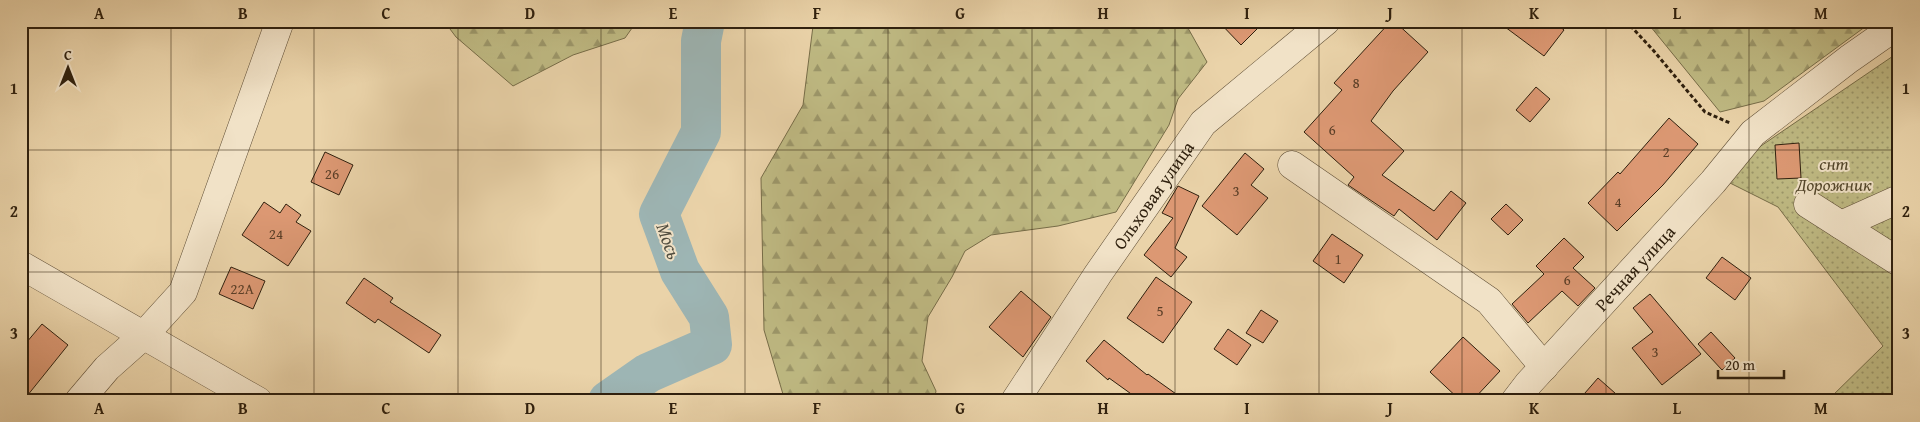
<svg xmlns="http://www.w3.org/2000/svg" width="1920" height="422" viewBox="0 0 1920 422" font-family="'Gentium Book Plus',serif">
	<defs>
		<pattern id="forest-firs" width="22" height="20" patternUnits="userSpaceOnUse" patternTransform="scale(1.25)"><rect width="22" height="20" fill="#bfba83"/><path d="M5 1l3.5 6h-7zM16 11l3.5 6h-7z" fill="#9c976a"/></pattern>
		<pattern id="park-dots" width="8" height="8" patternUnits="userSpaceOnUse" patternTransform="scale(1.25)"><rect width="8" height="8" fill="#bfba83"/><path d="M2 2h.1M6 6h.1" fill="none" stroke="#9c976a" stroke-width="1.8" stroke-linecap="round"/></pattern>
	</defs>
	<rect width="100%" height="100%" fill="#ead3a9"/>
	<filter id="stains"><feTurbulence type="fractalNoise" baseFrequency=".004" numOctaves="4"/><feColorMatrix values="0 0 0 0 .2 0 0 0 0 .09 0 0 0 0 .02 0 0 0 .5 -.17"/></filter>
	<radialGradient id="worn" r=".72"><stop offset=".6" stop-color="#630" stop-opacity="0"/><stop offset="1" stop-color="#630" stop-opacity=".3"/></radialGradient>
	<!-- forest -->
	<g fill="url(#forest-firs)" stroke="#776d48">
		<path d="M444,21H637L625,38L573,55L513,86L456,37Z"/>
		<path d="M815,21H1184L1207,62L1178,99L1169,125L1116,212L1058,226L991,235L965,251L952,277L928,317L922,361L936,391L934,401H785L764,330L761,178L803,105L813,26Z"/>
		<path d="M1646,21H1873L1764,101L1720,112Z"/>
	</g>
	<!-- park -->
	<path fill="url(#park-dots)" stroke="#776d48" d="M1899,52V401H1827L1883,346L1778,207L1728,182L1752,152Z"/>
	<g fill="none" stroke-linecap="round" stroke-linejoin="round">
		<!-- river -->
		<path stroke="#9db5b4" stroke-width="40" d="M608,401L648,373L712,345L709,317L680,271L659,214L701,132V41L705,21"/>
	</g>
	<!-- building -->
	<g fill="#dc9873" stroke="#2f200e">
		<path d="M1218,21H1265L1241,45Z"/>
		<path d="M1391,21H1394L1428,52L1393,91L1371,121L1404,151L1382,175L1434,211L1451,191L1466,203L1437,240L1399,209L1394,216L1348,185L1354,177L1304,132L1342,90L1334,83Z"/>
		<path d="M1497,21H1553L1564,30L1544,56Z"/>
		<path d="M1536,87L1550,99L1530,122L1516,110Z"/>
		<path d="M1669,118L1698,144L1663,185L1617,231L1588,203L1618,172L1620,174Z"/>
		<path d="M1799,143L1801,178L1777,179L1775,145Z"/>
		<path d="M325,152L353,165L339,195L311,182Z"/>
		<path d="M1245,153L1264,169L1251,185L1268,198L1237,235L1202,206Z"/>
		<path d="M1178,186L1199,196L1175,248L1187,257L1171,277L1144,255L1173,218L1162,213Z"/>
		<path d="M264,202L280,213L286,204L301,215L296,222L311,231L288,266L242,235Z"/>
		<path d="M1506,204L1523,220L1508,235L1491,219Z"/>
		<path d="M1332,234L1363,255L1344,283L1313,261Z"/>
		<path d="M1564,238L1584,257L1573,268L1595,288L1578,306L1562,291L1528,323L1512,304L1544,274L1536,266Z"/>
		<path d="M1722,257L1751,278L1735,300L1706,278Z"/>
		<path d="M231,267L265,281L253,309L219,294Z"/>
		<path d="M1156,277L1192,302L1163,343L1127,318Z"/>
		<path d="M364,278L393,298L390,302L441,335L429,353L378,319L375,323L346,303Z"/>
		<path d="M1021,291L1051,317L1023,357L989,327Z"/>
		<path d="M1650,294L1701,354L1662,385L1632,348L1653,332L1633,308Z"/>
		<path d="M1261,310L1278,321L1263,343L1246,333Z"/>
		<path d="M42,324L68,345L23,401H21V349Z"/>
		<path d="M1228,329L1251,345L1237,365L1214,349Z"/>
		<path d="M1711,332L1735,358L1722,370L1698,344Z"/>
		<path d="M1463,337L1500,371L1472,401H1461L1430,372Z"/>
		<path d="M1104,340L1147,375L1148,374L1186,401H1141L1109,378L1108,380L1086,361Z"/>
		<path d="M1598,378L1624,401H1578Z"/>
	</g>
	<g fill="none" stroke-linecap="round" stroke-linejoin="round">
		<defs>
			<g id="minor">
				<path d="M1292,165L1489,301L1544,367"/>
				<path d="M1808,204L1899,262"/>
				<path d="M1841,225L1899,199"/>
				<path d="M21,265L258,401"/>
				<path d="M79,401L107,368L143,336L183,292L280,21"/>
				<path id="s1" d="M1015,401L1098,274L1203,123L1326,21"/>
				<path id="s2" d="M1515,401L1528,384L1713,182L1753,133L1849,59L1899,24"/>
			</g>
		</defs>
		<!-- minor casing -->
		<use href="#minor" stroke="#5e4d35" stroke-width="29"/>
		<!-- path -->
		<path stroke="#2f200e" stroke-width="3" stroke-dasharray="4 2.5" stroke-linecap="butt" d="M1626,21L1653,50L1705,112L1730,123"/>
		<!-- minor -->
		<use href="#minor" stroke="#f1e2c7" stroke-width="28"/>
	</g>
	<!-- grid -->
	<path fill="none" stroke="#2f200e" stroke-width="1" stroke-opacity="0.55" d="M171,21V401M314,21V401M458,21V401M601,21V401M745,21V401M888,21V401M1032,21V401M1175,21V401M1319,21V401M1462,21V401M1606,21V401M1749,21V401M21,150H1899M21,272H1899"/>
	<g text-anchor="middle" dominant-baseline="central" stroke-width="4" stroke-linejoin="round" paint-order="stroke">
		<!-- number labels -->
		<g font-size="15" fill="#5a3e27">
			<text x="1356" y="82">8</text>
			<text x="1332" y="129">6</text>
			<text x="1666" y="151">2</text>
			<text x="332" y="173">26</text>
			<text x="1236" y="190">3</text>
			<text x="1618" y="201">4</text>
			<text x="276" y="233">24</text>
			<text x="1338" y="258">1</text>
			<text x="1567" y="279">6</text>
			<text x="242" y="288">22А</text>
			<text x="1160" y="310">5</text>
			<text x="1655" y="351">3</text>
		</g>
		<!-- park labels -->
		<g font-size="18" font-style="italic" fill="#53462b" stroke="#f1e2c7">
			<text x="1834" y="163">снт<tspan x="1834" dy="21">Дорожник</tspan></text>
		</g>
		<!-- street labels -->
		<g font-size="18" fill="#2f200e" stroke="#f1e2c7">
			<text stroke="none"><textPath href="#s1" startOffset="248">Ольховая улица</textPath></text>
			<text stroke="none"><textPath href="#s2" startOffset="179">Речная улица</textPath></text>
		</g>
		<!-- water labels -->
		<g font-size="19" font-style="italic" fill="#504d40" stroke="#f1e2c7">
			<text transform="translate(669 241) rotate(70)">Мось</text>
		</g>
	</g>
	<!-- margin -->
	<rect width="1920" height="422" fill="none" stroke="#ead3a9" stroke-width="55"/>
	<!-- north arrow -->
	<g transform="translate(68 68)" stroke="#f1e2c7" stroke-width="4" paint-order="stroke">
	<path d="M0-4L9 19L0 12L-9 19Z" fill="#2f200e"/>
	<text y="-8" font-size="14" font-weight="bold" text-anchor="middle" fill="#2f200e">С</text>
	</g>
	<!-- scale -->
	<path d="M1718 370v8h66v-8" fill="none" stroke="#2f200e" stroke-width="2.5"/>
	<text x="1725" y="370" font-size="15" fill="#2f200e" stroke="#f1e2c7" stroke-width="4" paint-order="stroke">20 m</text>
	<rect x="28" y="28" width="1864" height="366" fill="none" stroke="#2f200e" stroke-width="2"/>
	<g font-size="16" text-anchor="middle" font-weight="bold" fill="#2f200e">
		<text x="99" y="19">A</text>
		<text x="243" y="19">B</text>
		<text x="386" y="19">C</text>
		<text x="530" y="19">D</text>
		<text x="673" y="19">E</text>
		<text x="817" y="19">F</text>
		<text x="960" y="19">G</text>
		<text x="1103" y="19">H</text>
		<text x="1247" y="19">I</text>
		<text x="1390" y="19">J</text>
		<text x="1534" y="19">K</text>
		<text x="1677" y="19">L</text>
		<text x="1821" y="19">M</text>
		<text x="14" y="94">1</text>
		<text x="1906" y="94">1</text>
		<text x="14" y="217">2</text>
		<text x="1906" y="217">2</text>
		<text x="14" y="339">3</text>
		<text x="1906" y="339">3</text>
		<text x="99" y="414">A</text>
		<text x="243" y="414">B</text>
		<text x="386" y="414">C</text>
		<text x="530" y="414">D</text>
		<text x="673" y="414">E</text>
		<text x="817" y="414">F</text>
		<text x="960" y="414">G</text>
		<text x="1103" y="414">H</text>
		<text x="1247" y="414">I</text>
		<text x="1390" y="414">J</text>
		<text x="1534" y="414">K</text>
		<text x="1677" y="414">L</text>
		<text x="1821" y="414">M</text>
	</g>
	<rect width="100%" height="100%" filter="url(#stains)"/>
	<rect width="100%" height="100%" fill="url(#worn)"/>
</svg>
